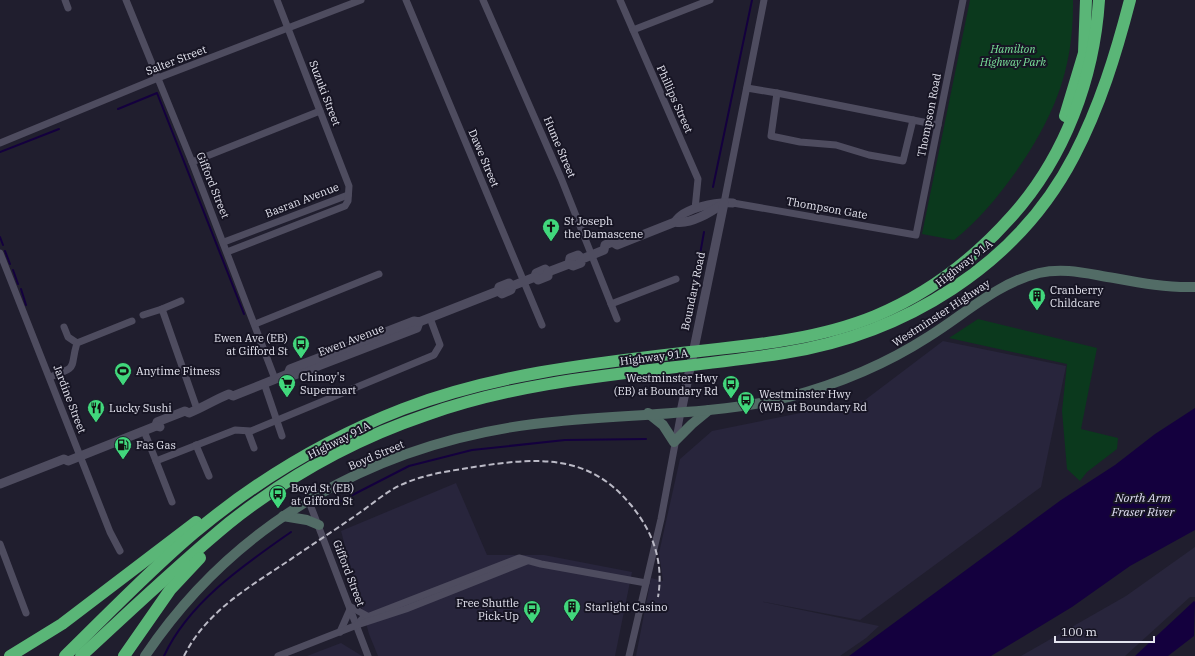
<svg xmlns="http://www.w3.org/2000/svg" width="1195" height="656" viewBox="0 0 1195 656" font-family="'IBM Plex Serif',serif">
	<rect width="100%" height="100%" fill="#201e2e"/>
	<!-- built -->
	<g fill="#28253c">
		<path d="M943,341L1066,366L1041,487L860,620L759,601L879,626L866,638L840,656H636L651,578L663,581L659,553L680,459L712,431L865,400Z"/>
		<path d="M456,483L487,555H544L632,572L615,656H378L369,634L341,531Z"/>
		<path d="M1195,547V597H1190L1125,656H1021L1126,596Z"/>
		<path d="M341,643L362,656H307Z"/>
	</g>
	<!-- green -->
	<g fill="#0b391d">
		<path d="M970,0H1073C1074,69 1054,117 1015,173C997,198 978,221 954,240L922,234Z"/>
		<path d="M978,319L1097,348L1081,429L1118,438L1117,449L1087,472L1080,481L1067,469L1062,411L1067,364L949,338Z"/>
	</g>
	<!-- water -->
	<g fill="#14003e">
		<path d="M1195,408V530L1130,566L1072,607L991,656H849L1061,500L1115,465L1155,434Z"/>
		<path d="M1194,601L1195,602L1194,636L1168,656H1135Z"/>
	</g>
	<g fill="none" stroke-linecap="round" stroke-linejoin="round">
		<!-- stream -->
		<g stroke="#14003e" stroke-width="2">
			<path d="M118,109L157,93L244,314"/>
			<path d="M0,152L59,129"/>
			<path d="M713,187L752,0"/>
			<path d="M0,237L3,245"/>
			<path d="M5,251L10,264"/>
			<path d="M13,270L18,284"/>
			<path d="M21,289L26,305"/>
			<path d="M688,322L704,232"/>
			<path d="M331,506L409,466L472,450L565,440L646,439"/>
			<path d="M164,656C189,602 244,565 291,532"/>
		</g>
		<!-- minor -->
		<g stroke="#4e4c5f" stroke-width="7">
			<path d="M65,0L68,8"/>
			<path d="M126,0L192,162L275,379"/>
			<path d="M406,0L542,325"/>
			<path d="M483,0L561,178L617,319"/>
			<path d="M620,0L698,179L695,209"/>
			<path d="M633,30L710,0"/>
			<path d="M747,88L777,93L771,136L800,142L836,145L869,155L903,161L913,120L938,125"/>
			<path d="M777,93L913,120"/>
			<path d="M0,143L158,78L361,0"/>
			<path d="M192,162L320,111"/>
			<path d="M724,203L764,0"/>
			<path d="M733,203L916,235L963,0"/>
			<path d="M224,242L348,195"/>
			<path d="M227,252L345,206L348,201L349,186L277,0"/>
			<path d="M0,253L110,532L120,551"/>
			<path d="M611,304L676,279"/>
			<path d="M162,309L181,301"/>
			<path d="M143,315L162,309L197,409"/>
			<path d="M255,324L379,274"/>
			<path d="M64,327L68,337L77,343"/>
			<path d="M50,377C80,366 69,369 77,343L132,321"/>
			<path d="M264,383L282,436"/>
			<path d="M144,431L156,461L235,430L251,431L434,355L440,345L430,318"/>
			<path d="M248,432L254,448"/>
			<path d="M196,445L209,476"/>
			<path d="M156,461L172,502"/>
			<path d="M308,499L368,656"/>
			<path d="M0,544L26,613"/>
			<path d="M357,625L362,619L519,558L541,564L646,583"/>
			<path d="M340,632L351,607L369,617"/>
			<path d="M278,656L357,625L406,609L527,561"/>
			<path d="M629,656L661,519L681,412"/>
		</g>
		<!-- tertiary -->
		<g stroke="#4e4c5f" stroke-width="9">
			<path d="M675,222C684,207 717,202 733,203"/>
			<path d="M569,264L570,258L578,255L582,259"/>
			<path d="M535,277L536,273L545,269L548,272L569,264L573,266L581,263L582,259L604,250L605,245L612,242L617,245L675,222C691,225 711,212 724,203"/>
			<path d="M498,291L502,294L511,290L512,286"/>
			<path d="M288,374L292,376L417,328L419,322"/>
			<path d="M681,412L724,203"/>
			<path d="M156,426L157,422L185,411L189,413C204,407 214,400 229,394L233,396L288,374L290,369L414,321L419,322L498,291L499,287L509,283L512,286L535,277L538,280L548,276V272"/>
			<path d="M0,484L64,459L68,461L156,426L160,427"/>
		</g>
		<!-- secondary -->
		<g stroke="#526c66" stroke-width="10">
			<path d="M648,413L663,425L674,442L692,424L709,410"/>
			<path d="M283,516L307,520L319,525"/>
			<path d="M145,656C235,522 375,444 534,424C618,413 706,417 789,397C838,384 886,364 928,337C964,315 997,283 1039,273C1065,267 1088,274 1114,278C1141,283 1168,288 1195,287"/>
		</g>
		<!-- motorway -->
		<g stroke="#5ab677" stroke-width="12">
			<path d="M1065,116L1084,53L1086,0"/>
			<path d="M10,656L62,624L196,522"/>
			<path d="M65,656C107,615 149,571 194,533C256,481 328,438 403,409C492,375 587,364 681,353C745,346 814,341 875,316C930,293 973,260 1012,216C1065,157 1094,78 1099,0"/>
			<path d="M81,656C130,611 178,565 229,523C287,477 355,439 426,415C540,374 665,372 784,353C904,334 1017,266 1074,156C1100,106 1116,54 1130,0"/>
			<path d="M124,656L170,590L200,558"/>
		</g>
		<!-- rail -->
		<path stroke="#bbbac6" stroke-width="2" stroke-dasharray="6 3" stroke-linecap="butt" d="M184,656C208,608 255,584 297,555C319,540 341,526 362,511C375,502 387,491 401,485C424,474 450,471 474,467C534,458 587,452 630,504C653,531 664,562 658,597"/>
	</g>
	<!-- icons -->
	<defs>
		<symbol id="church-pin" viewBox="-11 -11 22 30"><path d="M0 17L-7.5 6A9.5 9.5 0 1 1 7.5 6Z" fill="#41d77c" stroke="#171524"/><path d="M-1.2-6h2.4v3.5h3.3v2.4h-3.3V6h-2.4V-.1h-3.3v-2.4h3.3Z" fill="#111"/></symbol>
		<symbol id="building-pin" viewBox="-11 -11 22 30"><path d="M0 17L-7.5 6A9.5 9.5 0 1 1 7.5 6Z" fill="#41d77c" stroke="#171524"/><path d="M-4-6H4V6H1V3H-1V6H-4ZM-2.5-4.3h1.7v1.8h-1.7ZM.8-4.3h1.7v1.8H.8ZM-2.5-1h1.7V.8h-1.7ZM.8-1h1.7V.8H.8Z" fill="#111"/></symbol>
		<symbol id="bus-pin" viewBox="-11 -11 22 30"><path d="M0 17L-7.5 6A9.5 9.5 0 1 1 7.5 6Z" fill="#41d77c" stroke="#171524"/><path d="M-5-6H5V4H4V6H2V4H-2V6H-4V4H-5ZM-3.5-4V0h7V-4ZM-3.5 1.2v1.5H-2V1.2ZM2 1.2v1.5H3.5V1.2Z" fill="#111"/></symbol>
		<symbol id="stadium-pin" viewBox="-11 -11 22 30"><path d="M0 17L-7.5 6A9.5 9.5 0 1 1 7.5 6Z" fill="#41d77c" stroke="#171524"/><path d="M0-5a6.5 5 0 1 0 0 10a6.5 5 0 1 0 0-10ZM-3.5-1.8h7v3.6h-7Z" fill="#111"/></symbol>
		<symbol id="supermarket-pin" viewBox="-11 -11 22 30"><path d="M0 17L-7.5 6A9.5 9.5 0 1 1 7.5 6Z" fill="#41d77c" stroke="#171524"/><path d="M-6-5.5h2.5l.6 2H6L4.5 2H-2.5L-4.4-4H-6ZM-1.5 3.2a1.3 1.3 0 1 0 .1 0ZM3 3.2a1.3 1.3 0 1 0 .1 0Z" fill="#111"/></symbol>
		<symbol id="restaurant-pin" viewBox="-11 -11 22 30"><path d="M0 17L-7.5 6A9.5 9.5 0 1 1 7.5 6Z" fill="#41d77c" stroke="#171524"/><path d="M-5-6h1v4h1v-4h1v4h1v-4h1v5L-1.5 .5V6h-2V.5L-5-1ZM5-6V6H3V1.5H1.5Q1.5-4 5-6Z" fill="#111"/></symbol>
		<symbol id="fuel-pin" viewBox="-11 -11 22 30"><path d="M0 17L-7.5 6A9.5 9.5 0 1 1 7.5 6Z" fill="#41d77c" stroke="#171524"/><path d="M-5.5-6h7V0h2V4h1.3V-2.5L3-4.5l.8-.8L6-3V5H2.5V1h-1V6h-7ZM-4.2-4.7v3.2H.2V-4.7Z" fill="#111"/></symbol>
	</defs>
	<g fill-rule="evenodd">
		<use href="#church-pin" x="541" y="217" width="20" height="27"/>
		<use href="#building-pin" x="1027" y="286" width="20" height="27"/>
		<use href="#bus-pin" x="291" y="334" width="20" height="27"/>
		<use href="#stadium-pin" x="113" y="361" width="20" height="27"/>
		<use href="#supermarket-pin" x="277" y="373" width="20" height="27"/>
		<use href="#bus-pin" x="721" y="374" width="20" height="27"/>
		<use href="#bus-pin" x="736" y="390" width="20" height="27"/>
		<use href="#restaurant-pin" x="86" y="398" width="20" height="27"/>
		<use href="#fuel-pin" x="113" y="435" width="20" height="27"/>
		<use href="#bus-pin" x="268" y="484" width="20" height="27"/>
		<use href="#building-pin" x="562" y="597" width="20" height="27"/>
		<use href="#bus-pin" x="522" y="599" width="20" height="27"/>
	</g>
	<g text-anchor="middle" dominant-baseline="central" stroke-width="4" stroke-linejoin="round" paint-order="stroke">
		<!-- park labels -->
		<g font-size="11" font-style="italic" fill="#7be39b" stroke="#171524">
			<text x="1013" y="49">Hamilton<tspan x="1013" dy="13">Highway Park</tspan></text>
		</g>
		<!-- street labels -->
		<g font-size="11" fill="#e4e4ef" stroke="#171524">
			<text transform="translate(176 60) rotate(-21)">Salter Street</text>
			<text transform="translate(325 93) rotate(69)">Suzuki Street</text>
			<text transform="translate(675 99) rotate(66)">Phillips Street</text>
			<text transform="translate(929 115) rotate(-79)">Thompson Road</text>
			<text transform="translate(560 147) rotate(67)">Hume Street</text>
			<text transform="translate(484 158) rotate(67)">Dawe Street</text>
			<text transform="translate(213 185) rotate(68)">Gifford Street</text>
			<text transform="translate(302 200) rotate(-21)">Basran Avenue</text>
			<text transform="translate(827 208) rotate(10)">Thompson Gate</text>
			<text transform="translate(964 263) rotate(-38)">Highway 91A</text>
			<text transform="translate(693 291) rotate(-78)">Boundary Road</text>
			<text transform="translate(941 313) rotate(-33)">Westminster Highway</text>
			<text transform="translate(351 340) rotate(-21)">Ewen Avenue</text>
			<text transform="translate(654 357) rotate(-7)">Highway 91A</text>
			<text transform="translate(70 399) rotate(69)">Jardine Street</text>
			<text transform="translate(339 440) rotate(-27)">Highway 91A</text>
			<text transform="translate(376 455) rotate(-23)">Boyd Street</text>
			<text transform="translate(349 573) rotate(69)">Gifford Street</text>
		</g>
		<!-- poi labels -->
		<g font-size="11" fill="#e4e4ef" stroke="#171524" text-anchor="start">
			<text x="564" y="221">St Joseph<tspan x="564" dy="13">the Damascene</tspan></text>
			<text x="1050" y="290">Cranberry<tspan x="1050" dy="13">Childcare</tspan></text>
			<text x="288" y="338" text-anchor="end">Ewen Ave (EB)<tspan x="288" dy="13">at Gifford St</tspan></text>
			<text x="136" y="371">Anytime Fitness</text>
			<text x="300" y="377">Chinoy's<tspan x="300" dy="13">Supermart</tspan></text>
			<text x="718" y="378" text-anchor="end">Westminster Hwy<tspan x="718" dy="13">(EB) at Boundary Rd</tspan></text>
			<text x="759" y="394">Westminster Hwy<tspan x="759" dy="13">(WB) at Boundary Rd</tspan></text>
			<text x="109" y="408">Lucky Sushi</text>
			<text x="136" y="445">Fas Gas</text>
			<text x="291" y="488">Boyd St (EB)<tspan x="291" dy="13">at Gifford St</tspan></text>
			<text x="519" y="603" text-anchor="end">Free Shuttle<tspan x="519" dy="13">Pick-Up</tspan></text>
			<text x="585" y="607">Starlight Casino</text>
		</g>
		<!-- water labels -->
		<g font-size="12" font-style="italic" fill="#e2e0f5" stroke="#171524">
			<text x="1143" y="497">North Arm<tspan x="1143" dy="14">Fraser River</tspan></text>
		</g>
	</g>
	<!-- scale -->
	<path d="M1055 636v6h99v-6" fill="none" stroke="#e4e4ef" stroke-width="2"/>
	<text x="1061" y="636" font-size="12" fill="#e4e4ef" stroke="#171524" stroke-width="3" paint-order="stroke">100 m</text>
</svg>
